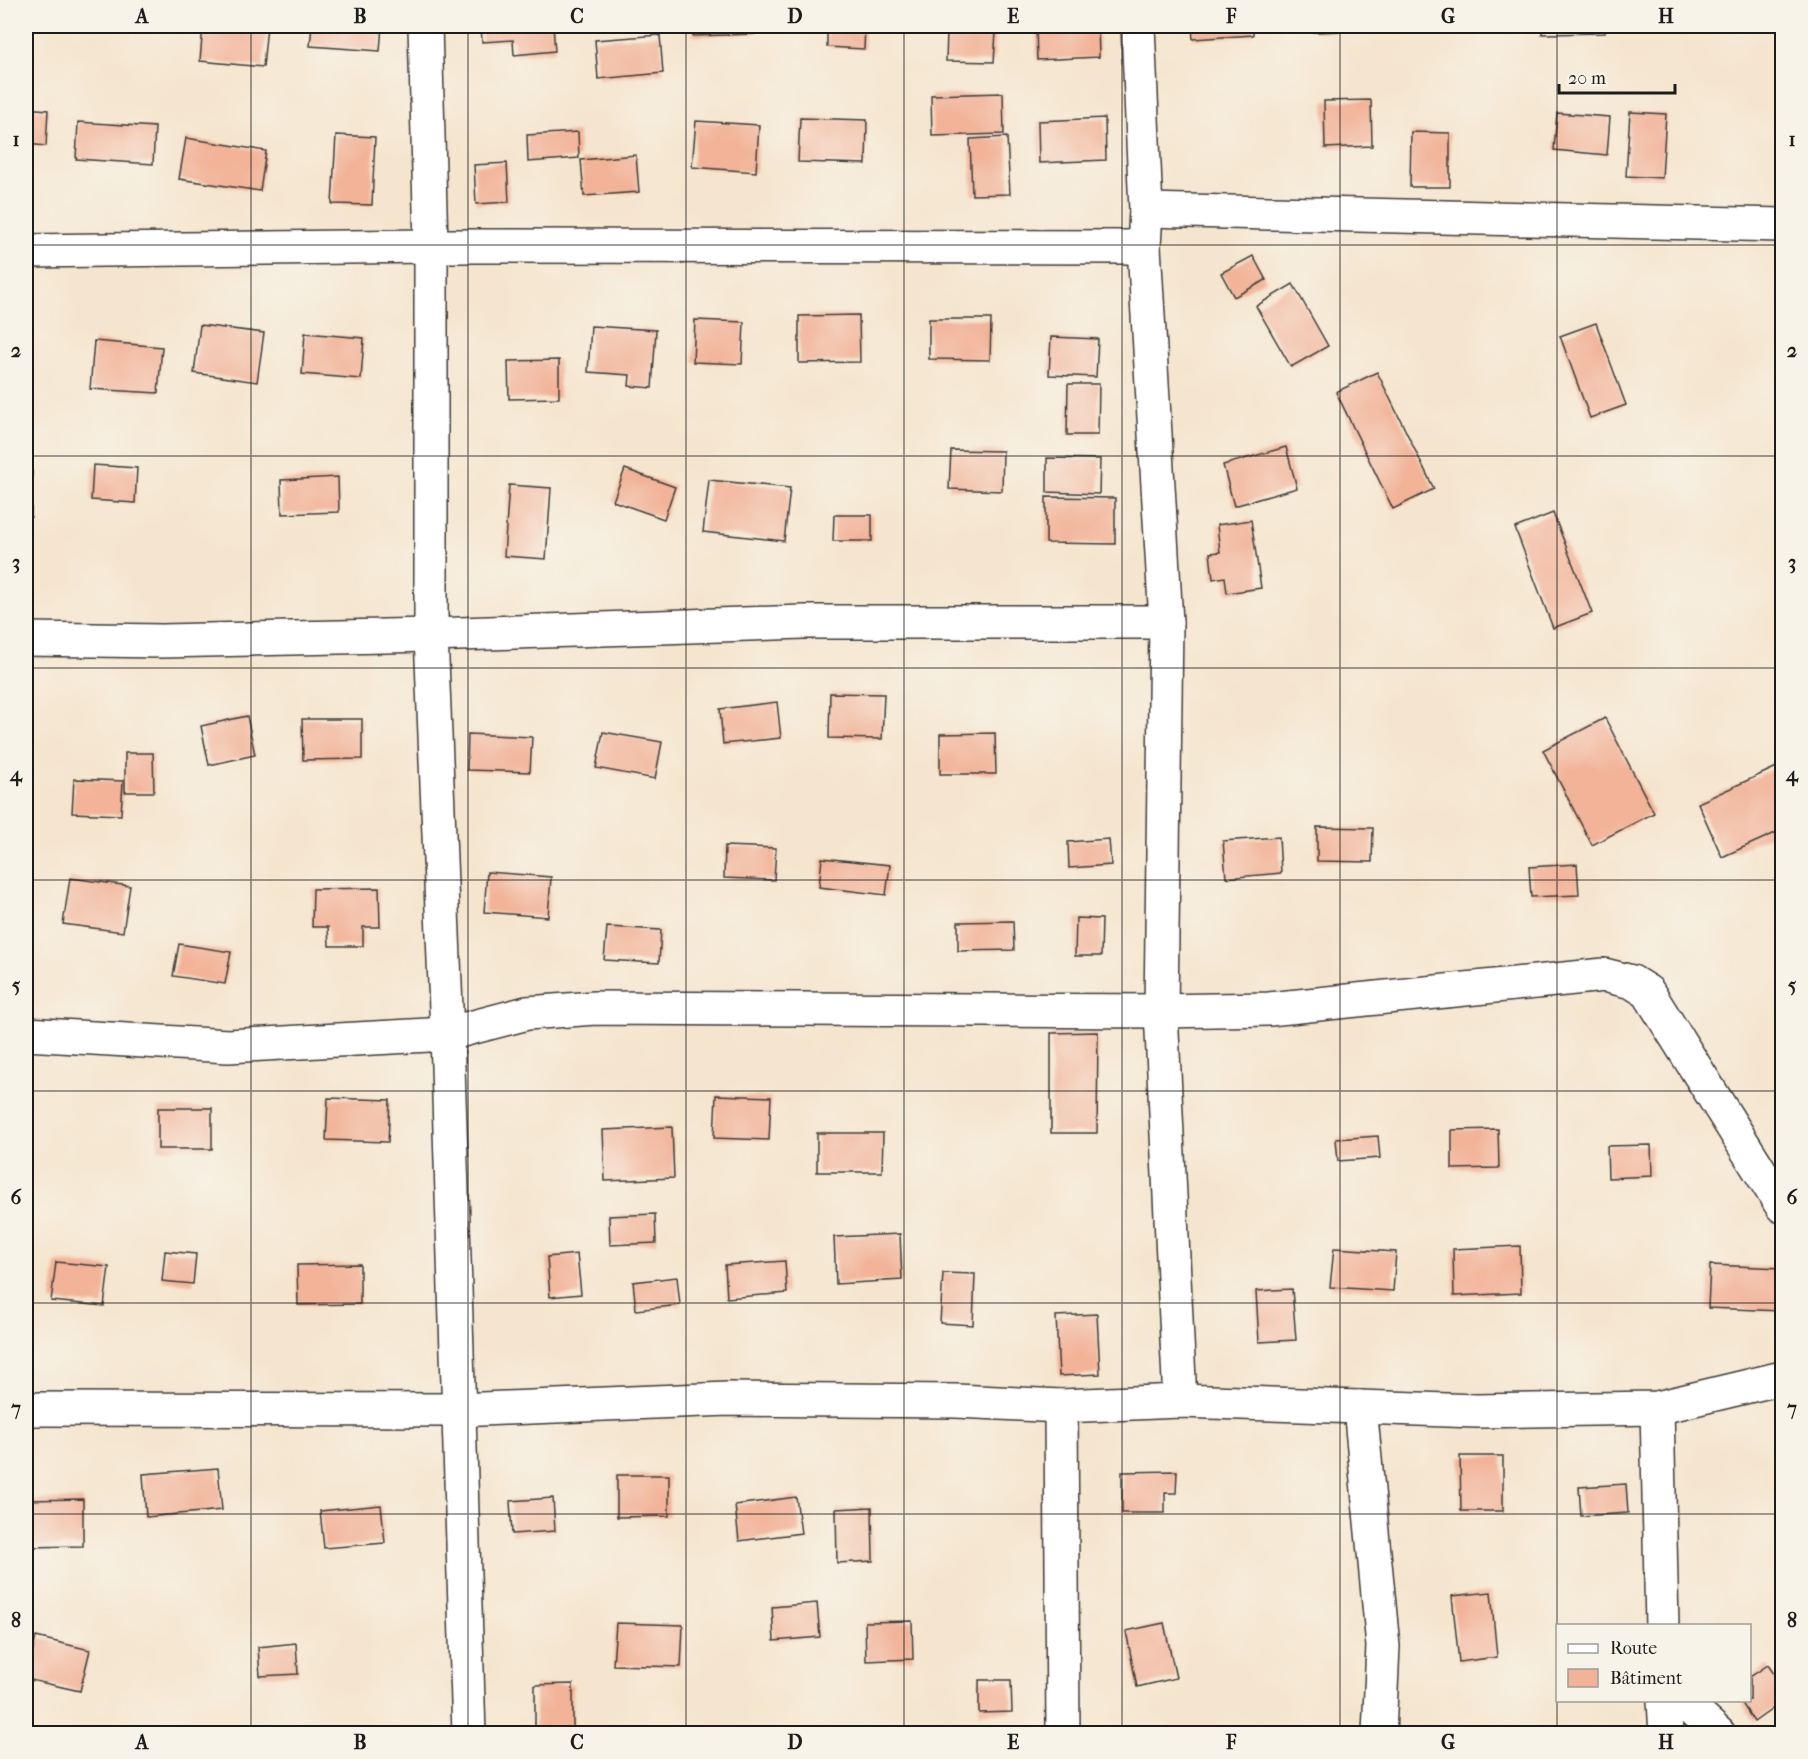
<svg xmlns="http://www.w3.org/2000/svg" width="1808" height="1759" viewBox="0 0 1808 1759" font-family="'IM FELL French Canon',serif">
	<rect width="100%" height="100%" fill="#f7f3e8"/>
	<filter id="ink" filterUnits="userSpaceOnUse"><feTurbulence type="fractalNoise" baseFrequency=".0167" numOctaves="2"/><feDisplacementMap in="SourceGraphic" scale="12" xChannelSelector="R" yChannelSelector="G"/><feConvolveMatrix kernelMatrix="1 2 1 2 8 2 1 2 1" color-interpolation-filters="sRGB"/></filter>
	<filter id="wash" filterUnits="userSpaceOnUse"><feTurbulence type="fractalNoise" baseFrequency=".008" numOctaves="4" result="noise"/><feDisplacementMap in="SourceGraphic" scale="24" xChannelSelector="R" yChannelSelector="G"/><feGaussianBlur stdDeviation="1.35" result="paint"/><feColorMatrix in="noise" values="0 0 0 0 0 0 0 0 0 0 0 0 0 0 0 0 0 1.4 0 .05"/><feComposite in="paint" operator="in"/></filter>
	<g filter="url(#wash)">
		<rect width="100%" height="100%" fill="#f5e5ce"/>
		<g id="blocks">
			<!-- building -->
			<g fill="#f2b398">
				<path d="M203,26H267L263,67L200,61Z"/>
				<path d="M312,26H382L380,51L310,46Z"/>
				<path d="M481,26H553L555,51L514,55L513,40L482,42Z"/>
				<path d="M693,26H755V34L693,36Z"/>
				<path d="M827,26H865L864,49L827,47Z"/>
				<path d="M1036,26H1098L1099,57L1037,60Z"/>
				<path d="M1192,26H1253V35L1193,39Z"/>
				<path d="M1314,26H1369V30L1314,32Z"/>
				<path d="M1542,26H1605V33L1542,34Z"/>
				<path d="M947,32H996L994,62L946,61Z"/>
				<path d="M660,35L663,73L598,79L595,40Z"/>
				<path d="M1003,93L1004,134L932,136L931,95Z"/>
				<path d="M1371,100L1372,146L1325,148L1324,101Z"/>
				<path d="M26,108L48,110L46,146L26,144Z"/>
				<path d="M1630,112L1666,114L1662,178L1626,176Z"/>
				<path d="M1557,113L1610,117L1607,155L1554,150Z"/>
				<path d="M800,118L867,120L866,164L798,162Z"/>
				<path d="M1105,118L1106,160L1039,163L1038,121Z"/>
				<path d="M696,121L759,125L756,172L692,167Z"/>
				<path d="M78,122L155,127L153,164L76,159Z"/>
				<path d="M578,132L579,158L528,162L527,135Z"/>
				<path d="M1411,132L1450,133V187H1410Z"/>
				<path d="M336,135L375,137L372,205L332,204Z"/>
				<path d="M1007,137L1010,194L972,195L970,139Z"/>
				<path d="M186,138L266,151L260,191L179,179Z"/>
				<path d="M636,155L639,192L584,196L581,160Z"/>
				<path d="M507,163L509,202L476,204L474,165Z"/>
				<path d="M1253,256L1266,280L1234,297L1221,273Z"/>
				<path d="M1293,284L1328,346L1291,367L1256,306Z"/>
				<path d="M859,315L860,362L799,363V316Z"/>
				<path d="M929,319H991L990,360L929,359Z"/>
				<path d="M695,320L744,322L742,364L693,362Z"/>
				<path d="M1596,323L1626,405L1590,418L1560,336Z"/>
				<path d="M200,325L264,333L257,382L194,373Z"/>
				<path d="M591,326L656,330L652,388L629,386L630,375L588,372Z"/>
				<path d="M305,333L364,338L361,379L302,374Z"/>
				<path d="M1051,337L1098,339L1096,377L1049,375Z"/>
				<path d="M94,341L162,347L158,393L90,389Z"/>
				<path d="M559,360V398L509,399L508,361Z"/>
				<path d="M1377,372L1434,489L1393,509L1336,392Z"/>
				<path d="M1068,384H1099L1098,435H1067Z"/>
				<path d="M1286,447L1297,488L1234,506L1223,465Z"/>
				<path d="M951,450L1003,451L1002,491L949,489Z"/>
				<path d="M1047,458L1100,459L1099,494L1047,492Z"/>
				<path d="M93,465L137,468L135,503L91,500Z"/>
				<path d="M625,469L675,487L664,519L613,501Z"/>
				<path d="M26,471H32L31,517L26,516Z"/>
				<path d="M338,477L339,512L282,514L281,480Z"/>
				<path d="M709,480L790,488L784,541L703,532Z"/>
				<path d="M509,485L551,488L546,559L504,556Z"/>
				<path d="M1046,497L1115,498V544L1046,543Z"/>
				<path d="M1553,513L1592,613L1553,628L1515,528Z"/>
				<path d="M834,515H872V541H833Z"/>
				<path d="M1251,520L1261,588L1227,593L1225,577L1213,579L1210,553L1220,552L1217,525Z"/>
				<path d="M830,693L884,694L882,739L829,738Z"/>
				<path d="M777,702L781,738L723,744L720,709Z"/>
				<path d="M247,716L255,755L209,765L201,726Z"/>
				<path d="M1605,718L1654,813L1592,845L1543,750Z"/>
				<path d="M302,719H362V759L303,760Z"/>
				<path d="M603,732L662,742L655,779L596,768Z"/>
				<path d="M995,733L996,774H940V734Z"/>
				<path d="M468,734L532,737L530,772L467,770Z"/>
				<path d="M125,753H153L154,792H125Z"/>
				<path d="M1781,765L1782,830L1722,857L1698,803Z"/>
				<path d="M74,779L123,781L121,815L72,813Z"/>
				<path d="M1317,827L1373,828L1372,862L1317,861Z"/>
				<path d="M1279,837L1281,873L1226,878L1223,841Z"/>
				<path d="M1109,839L1111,865L1069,868L1068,842Z"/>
				<path d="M725,846L776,848L774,880L724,878Z"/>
				<path d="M822,858L890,865L886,895L819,887Z"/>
				<path d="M1577,864L1579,895L1531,897L1529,867Z"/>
				<path d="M487,872L551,877L548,917L484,912Z"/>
				<path d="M70,878L130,886L123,932L63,924Z"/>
				<path d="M379,888L380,927H363V946H329L328,927H312L313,889Z"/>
				<path d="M1076,918L1102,919L1101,956H1075Z"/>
				<path d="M1013,921L1014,950L958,951V922Z"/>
				<path d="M607,927L661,930L659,963L604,960Z"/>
				<path d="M179,944L231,952L225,984L173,976Z"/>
				<path d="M1098,1032L1097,1133H1051V1033Z"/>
				<path d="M716,1095L771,1097L769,1140L714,1138Z"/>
				<path d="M328,1098L390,1100L388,1142L326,1140Z"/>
				<rect x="158" y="1108" width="54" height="41"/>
				<path d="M672,1127L674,1178L605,1181L603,1130Z"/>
				<path d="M1498,1129L1499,1168L1452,1169V1130Z"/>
				<path d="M817,1133H883L882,1172H817Z"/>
				<path d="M1378,1136L1380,1158L1338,1161L1336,1139Z"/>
				<path d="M1651,1145L1652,1176L1608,1178L1607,1146Z"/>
				<path d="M655,1214L656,1243L610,1245L609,1216Z"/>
				<path d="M900,1234L902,1280L836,1284L834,1237Z"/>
				<path d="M1520,1246L1521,1293L1454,1296L1453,1249Z"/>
				<path d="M1334,1248L1396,1252L1393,1291L1330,1287Z"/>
				<path d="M165,1251L196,1254L193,1284L162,1281Z"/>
				<path d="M577,1254L581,1294L550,1297L547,1257Z"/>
				<path d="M785,1261L787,1293L727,1298L725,1265Z"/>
				<path d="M56,1262L109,1267L104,1306L51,1301Z"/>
				<path d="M360,1264V1304L298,1305L297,1265Z"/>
				<path d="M1710,1265L1782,1268V1311L1708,1308Z"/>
				<path d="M943,1273L975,1274L973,1325L940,1323Z"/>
				<path d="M677,1277L680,1305L636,1310L633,1282Z"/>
				<path d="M1292,1289L1296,1340L1259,1342L1256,1291Z"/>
				<path d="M1097,1314L1100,1374L1059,1376L1056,1316Z"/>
				<path d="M1460,1456H1503V1511H1461Z"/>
				<path d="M218,1468L222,1510L146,1517L143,1474Z"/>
				<path d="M1177,1471L1176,1493H1165V1513H1122V1472Z"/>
				<path d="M617,1475H669V1516L617,1517Z"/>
				<path d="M1626,1484L1628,1513L1581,1516L1579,1487Z"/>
				<path d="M796,1497L801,1533L739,1541L735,1505Z"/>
				<path d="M553,1498L555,1531L512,1534L510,1501Z"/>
				<path d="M83,1499V1546L26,1547V1500Z"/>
				<path d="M381,1505L385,1543L324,1548L320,1511Z"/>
				<path d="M872,1507L873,1561L837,1563L836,1509Z"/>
				<path d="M1491,1592L1497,1657L1459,1662L1452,1596Z"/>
				<path d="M817,1603L820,1637L774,1641L772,1607Z"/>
				<path d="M912,1621L913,1659L866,1661L865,1622Z"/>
				<path d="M616,1623L683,1625L681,1667L613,1665Z"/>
				<path d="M1164,1623L1176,1678L1137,1687L1126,1631Z"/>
				<path d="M36,1637L90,1650L80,1691L26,1679Z"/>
				<path d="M296,1643L298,1674L260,1676L258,1647Z"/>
				<path d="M1768,1665L1782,1686V1702L1754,1722L1740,1700H1750V1677Z"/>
				<path d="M979,1680H1011L1012,1712L979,1713Z"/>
				<path d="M573,1684V1734H535V1685Z"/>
			</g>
		</g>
	</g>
	<g filter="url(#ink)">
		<use href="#blocks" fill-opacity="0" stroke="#3d3a37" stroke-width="1.5"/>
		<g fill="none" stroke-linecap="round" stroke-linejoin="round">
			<defs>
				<g id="minor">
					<path d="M425,26L431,246V635L447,1034L469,1734"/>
					<path d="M1138,26L1146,210L1144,247L1166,622L1161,1011L1180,1401"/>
					<path d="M1146,210L1782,225"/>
					<path d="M26,251L431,246L1144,247"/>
					<path d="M26,639L162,641L431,635L803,622H1166"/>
					<path d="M26,1034L228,1046L447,1034L527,1013L595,1008L1161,1011L1269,1009L1604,975L1632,982L1648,992L1782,1206"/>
					<path d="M1061,1406L1063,1734"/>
					<path d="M1360,1407L1383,1646L1379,1734"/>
					<path d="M1657,1408L1662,1626"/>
					<path d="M26,1409L457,1410L728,1399L956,1401L1061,1406L1180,1401L1477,1411L1657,1408L1782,1378"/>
					<path d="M1664,1700L1666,1734"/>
					<path d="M1681,1700L1719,1734"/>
				</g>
			</defs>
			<!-- minor casing -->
			<use href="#minor" stroke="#3d3a37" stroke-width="36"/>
			<!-- minor -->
			<use href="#minor" stroke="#fff" stroke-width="33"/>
		</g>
	</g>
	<!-- grid -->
	<path fill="none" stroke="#1c1c1c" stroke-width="1.5" stroke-opacity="0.55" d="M251,26V1734M468,26V1734M686,26V1734M904,26V1734M1122,26V1734M1340,26V1734M1557,26V1734M26,245H1782M26,456H1782M26,668H1782M26,880H1782M26,1091H1782M26,1303H1782M26,1514H1782"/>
	<!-- margin -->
	<rect width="1808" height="1759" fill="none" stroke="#f7f3e8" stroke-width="66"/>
	<!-- legend -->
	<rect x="1556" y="1624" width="195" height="78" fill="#f7f3e8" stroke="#9f9d96" stroke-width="1.5"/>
	<rect x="1568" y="1644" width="30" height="9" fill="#ffffff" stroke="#9f9d96" stroke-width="1.5"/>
	<text x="1610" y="1654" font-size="18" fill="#1c1c1c">Route</text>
	<rect x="1568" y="1669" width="30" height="18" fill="#f2b398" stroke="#9f9d96" stroke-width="1.5"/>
	<text x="1610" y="1684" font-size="18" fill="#1c1c1c">Bâtiment</text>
	<!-- scale -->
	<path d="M1559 84v9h116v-9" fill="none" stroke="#1c1c1c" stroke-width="3"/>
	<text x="1568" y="84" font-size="18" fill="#1c1c1c" stroke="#f7f3e8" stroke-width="4.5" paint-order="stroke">20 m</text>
	<rect x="33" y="33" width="1742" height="1693" fill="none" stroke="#1c1c1c" stroke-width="2"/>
	<g font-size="20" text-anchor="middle" font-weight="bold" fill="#1c1c1c">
		<text x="142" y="23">A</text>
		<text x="360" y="23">B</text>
		<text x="577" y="23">C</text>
		<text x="795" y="23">D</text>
		<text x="1013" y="23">E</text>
		<text x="1231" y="23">F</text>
		<text x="1448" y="23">G</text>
		<text x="1666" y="23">H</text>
		<text x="16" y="146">1</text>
		<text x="1792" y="146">1</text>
		<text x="16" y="357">2</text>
		<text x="1792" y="357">2</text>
		<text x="16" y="569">3</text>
		<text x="1792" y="569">3</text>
		<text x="16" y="781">4</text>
		<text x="1792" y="781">4</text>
		<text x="16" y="992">5</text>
		<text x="1792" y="992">5</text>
		<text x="16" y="1204">6</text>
		<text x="1792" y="1204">6</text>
		<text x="16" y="1415">7</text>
		<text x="1792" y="1415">7</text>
		<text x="16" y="1627">8</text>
		<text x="1792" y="1627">8</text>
		<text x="142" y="1749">A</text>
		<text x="360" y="1749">B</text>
		<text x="577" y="1749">C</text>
		<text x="795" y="1749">D</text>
		<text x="1013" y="1749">E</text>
		<text x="1231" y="1749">F</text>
		<text x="1448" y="1749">G</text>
		<text x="1666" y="1749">H</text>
	</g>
</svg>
